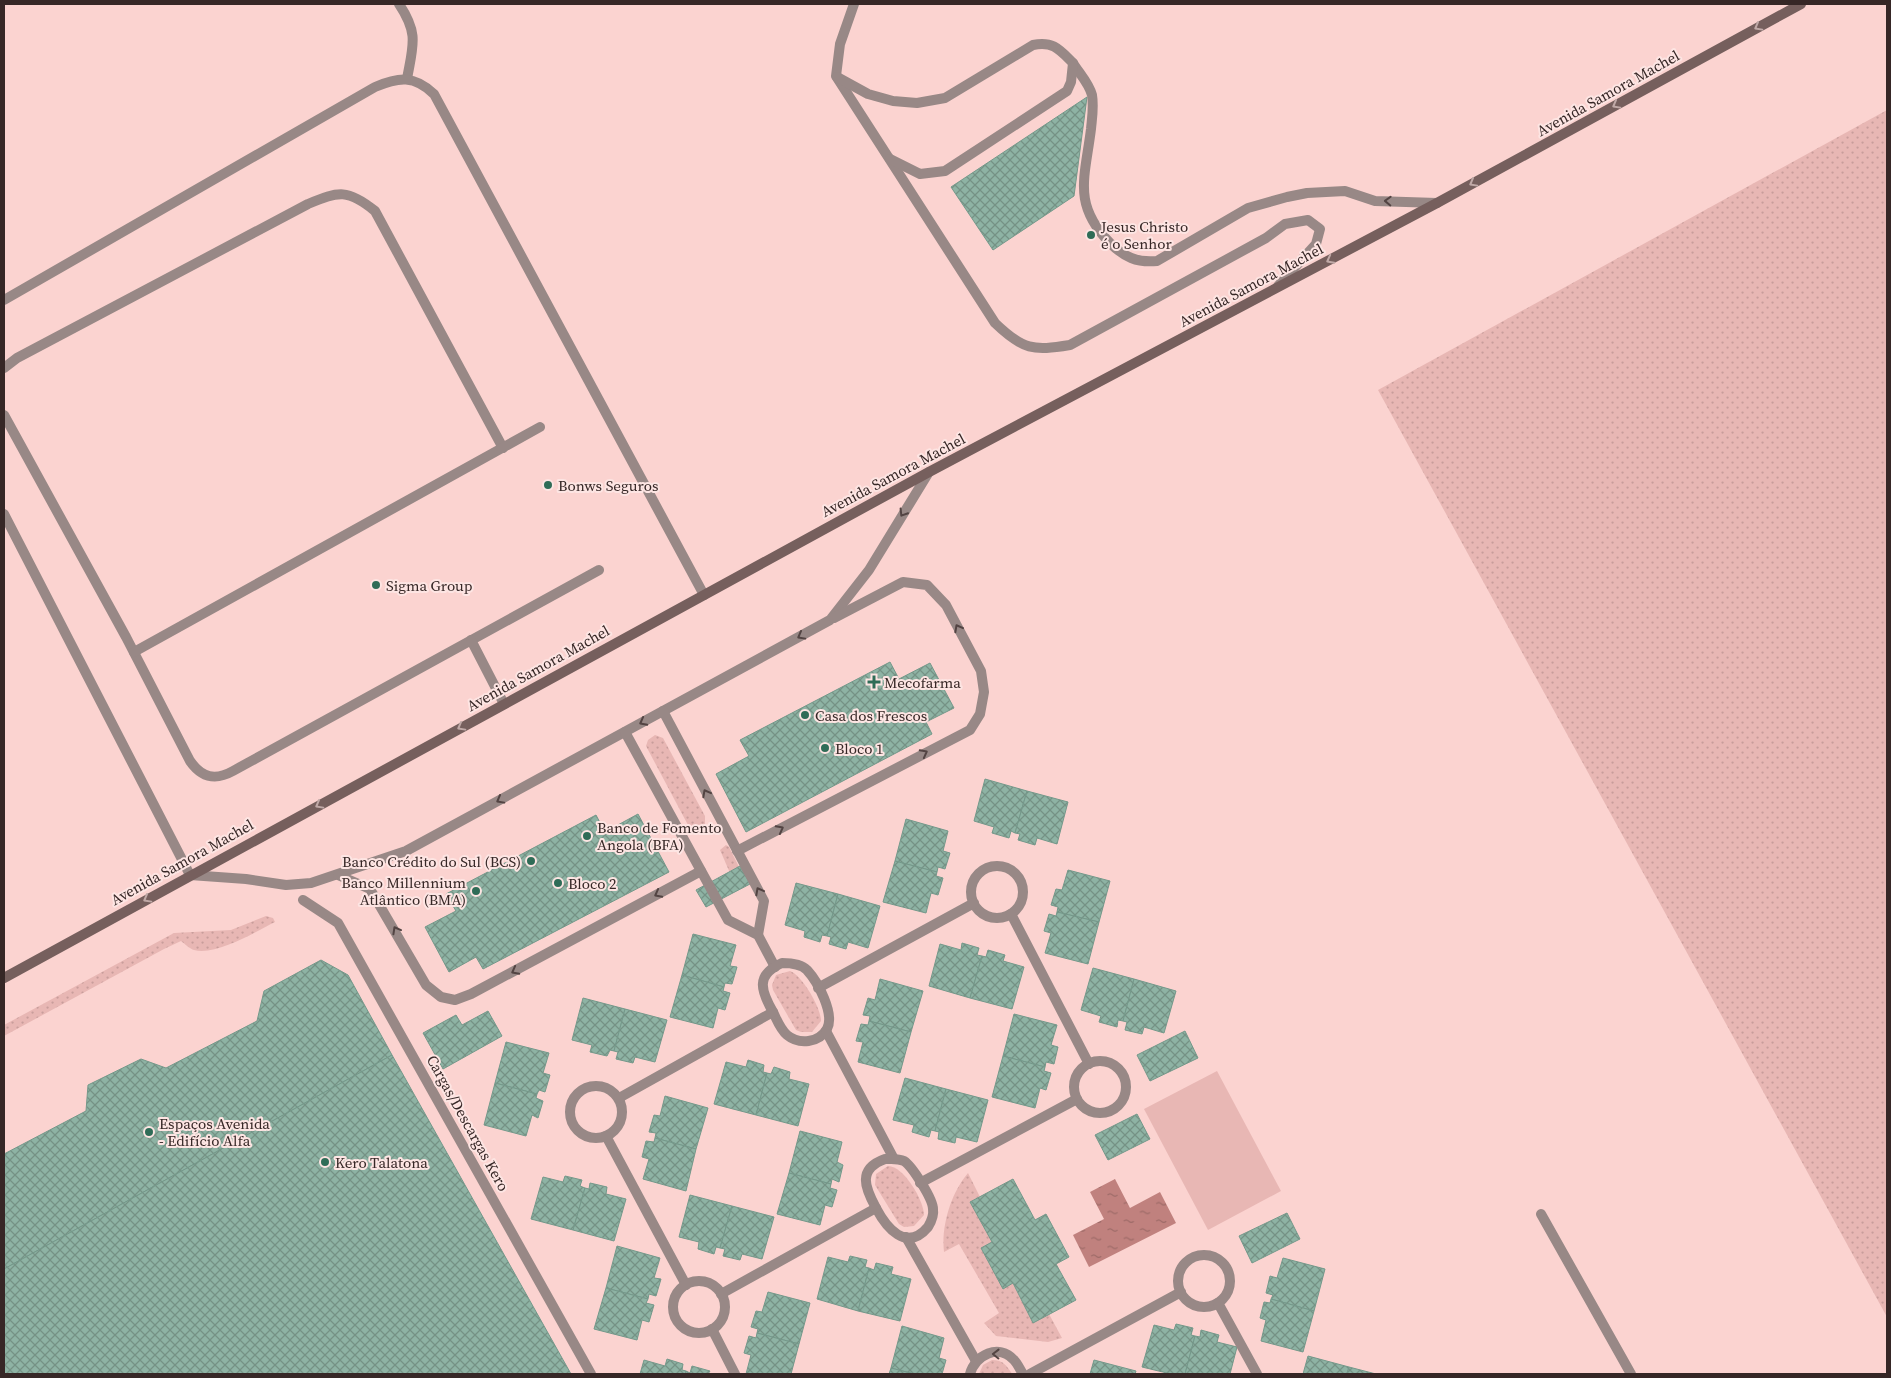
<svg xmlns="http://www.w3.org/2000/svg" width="1891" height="1378" viewBox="0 0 1891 1378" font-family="'Source Serif 4',serif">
	<defs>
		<pattern id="grass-dots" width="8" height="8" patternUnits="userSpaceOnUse" patternTransform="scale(1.25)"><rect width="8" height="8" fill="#e8b7b4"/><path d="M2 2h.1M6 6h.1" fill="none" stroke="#c89d9b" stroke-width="1.8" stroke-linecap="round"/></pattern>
		<pattern id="water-ripples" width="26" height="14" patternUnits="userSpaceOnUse" patternTransform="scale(1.25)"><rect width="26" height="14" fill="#c0817e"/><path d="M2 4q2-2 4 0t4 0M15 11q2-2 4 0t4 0" fill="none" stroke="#9d6a67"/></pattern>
		<pattern id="building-cross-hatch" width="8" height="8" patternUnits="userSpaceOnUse" patternTransform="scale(1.25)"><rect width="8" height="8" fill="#8eb3a4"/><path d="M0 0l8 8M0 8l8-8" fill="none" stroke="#759285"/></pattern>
	</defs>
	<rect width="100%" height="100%" fill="#fbd3d0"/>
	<!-- grass -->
	<g fill="url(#grass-dots)">
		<path d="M1887,110V1317L1378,390Z"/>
		<path d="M655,735L663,738L705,816V825C699,830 694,830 688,825L646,746L648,740Z"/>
		<path d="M726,845L729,847L739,867L730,873L720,850Z"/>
		<path d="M266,916L273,918L275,922C255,932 216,956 194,950C190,949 185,944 181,941L164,949L4,1036V1025L174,933L231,930Z"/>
		<path d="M790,971C802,975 821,1008 821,1021L812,1032H801L796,1030L773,990L772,985L776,975Z"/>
		<path d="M888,1166C904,1166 924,1201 924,1215L914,1226L904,1227L899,1224L875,1185L876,1174Z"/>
		<path d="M968,1173L980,1197L970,1202L992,1242L981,1248L1003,1288L1013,1283L1033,1322L1049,1314L1062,1338L1048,1342L996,1336L984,1323L999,1313L959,1244L944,1252C941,1226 951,1193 968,1173Z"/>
		<path d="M992,1360C1003,1360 1007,1366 1012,1374H979L983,1365Z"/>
	</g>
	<!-- pitch -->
	<path fill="#e8b7b4" d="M1217,1071L1281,1191L1208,1230L1144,1109Z"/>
	<!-- water -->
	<path fill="url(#water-ripples)" d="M1115,1179L1130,1208L1160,1192L1176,1223L1089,1267L1073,1235L1104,1219L1090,1192Z"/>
	<!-- building -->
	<g fill="url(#building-cross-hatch)" stroke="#74988a">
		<path d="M1087,97L1074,196L993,250L951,187Z"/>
		<path d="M890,662L899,679L930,663L954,708L926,722L932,734L746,832L716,774L749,756L740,740Z"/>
		<path d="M985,779L1027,791L1015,833L1011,831L1009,838L992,833L994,827L974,821Z"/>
		<path d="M1027,791L1068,802L1057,844L1037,838L1035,845L1018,840L1020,834L1015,833Z"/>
		<path d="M638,814L669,872L483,969L476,957L449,972L425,927L456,911L446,894L596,815L605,832Z"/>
		<path d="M906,819L948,831L943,851L950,853L945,869L938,867L937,872L895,861Z"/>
		<path d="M895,861L937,872L936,876L943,878L938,895L931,893L926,913L883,902Z"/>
		<path d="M740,866L750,884L706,907L696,890Z"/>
		<path d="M1068,870L1110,881L1099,922L1057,912L1058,907L1051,905L1056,889L1062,890Z"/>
		<path d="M796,883L838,894L827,936L822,935L820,942L804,937L805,931L785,925Z"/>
		<path d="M838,894L880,906L868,948L848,942L846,949L829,944L831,937L827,936Z"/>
		<path d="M1057,912L1099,922L1088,964L1045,953L1051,933L1044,931L1049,914L1056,916Z"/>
		<path d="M693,934L736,945L730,966L737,967L732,984L725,983L724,987L682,975Z"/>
		<path d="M962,943L979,948L977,955L982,956L970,998L929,986L940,944L961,950Z"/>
		<path d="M988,950L1005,955L1003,961L1024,967L1012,1009L970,998L982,956L986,957Z"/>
		<path d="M321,960L348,975L392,1055L4,1269V1154L86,1111L88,1085L141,1059L166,1068L257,1021L264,991Z"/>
		<path d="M1093,968L1134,979L1123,1021L1118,1020L1117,1027L1099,1022L1101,1016L1081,1010Z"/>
		<path d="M682,975L724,987L723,991L730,993L725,1010L718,1008L713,1028L670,1017Z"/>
		<path d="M880,979L923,991L911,1032L869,1021L870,1016L863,1015L868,998L875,1000Z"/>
		<path d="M1134,979L1176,991L1164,1033L1144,1027L1142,1034L1125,1030L1127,1022L1123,1021Z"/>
		<path d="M583,998L625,1009L614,1051L610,1050L607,1056L590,1052L592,1045L572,1040Z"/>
		<path d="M625,1009L667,1020L655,1062L635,1057L633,1063L616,1059L618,1052L614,1051Z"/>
		<path d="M488,1011L502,1036L443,1069L423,1033L456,1015L462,1025Z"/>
		<path d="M1014,1014L1057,1025L1051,1045L1058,1047L1054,1064L1046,1062L1045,1067L1003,1056Z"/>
		<path d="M869,1021L911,1032L900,1073L858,1062L863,1042L856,1041L861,1024L868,1025Z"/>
		<path d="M1185,1031L1198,1058L1150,1081L1137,1055Z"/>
		<path d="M506,1042L549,1053L543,1073L550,1075L545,1092L539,1090L537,1094L495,1083Z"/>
		<path d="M392,1055L571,1374H4V1269Z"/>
		<path d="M1003,1056L1045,1067L1044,1071L1051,1073L1046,1090L1040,1088L1035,1108L992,1097Z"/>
		<path d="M748,1060L764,1065L763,1072L767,1073L756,1115L714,1104L726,1062L746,1067Z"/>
		<path d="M774,1067L790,1072L789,1079L809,1084L798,1126L756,1115L767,1073L771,1074Z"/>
		<path d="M905,1078L946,1089L935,1131L931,1130L929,1137L912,1132L914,1125L893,1120Z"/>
		<path d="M495,1083L537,1094L536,1098L543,1101L538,1118L532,1115L526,1136L484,1125Z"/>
		<path d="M946,1089L988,1100L977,1142L956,1137L955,1143L938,1139L939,1132L935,1131Z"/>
		<path d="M665,1096L708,1108L696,1149L655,1138L656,1133L649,1132L654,1115L660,1116Z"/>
		<path d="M1137,1114L1150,1139L1108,1160L1095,1135Z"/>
		<path d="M800,1131L842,1142L837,1162L843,1165L839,1182L832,1179L831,1184L789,1173Z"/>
		<path d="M655,1138L696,1149L686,1191L643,1179L649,1159L642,1157L646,1141L654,1142Z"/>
		<path d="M789,1173L831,1184L830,1188L837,1190L832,1207L825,1205L820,1225L777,1214Z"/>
		<path d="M565,1176L582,1180L580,1186L585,1188L573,1230L531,1219L543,1177L563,1182Z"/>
		<path d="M1013,1179L1035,1220L1046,1214L1069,1257L1056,1264L1076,1300L1033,1323L1013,1283L1003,1289L981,1248L992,1242L970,1202Z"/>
		<path d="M590,1183L607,1187L606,1194L626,1199L614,1241L573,1230L585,1188L589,1189Z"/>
		<path d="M690,1195L732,1206L720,1248L716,1247L714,1254L698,1249L699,1242L679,1237Z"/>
		<path d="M732,1206L774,1217L762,1259L742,1254L740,1260L723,1256L725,1249L720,1248Z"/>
		<path d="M1287,1213L1300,1239L1252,1263L1239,1236Z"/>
		<path d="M617,1246L660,1258L654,1278L661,1279L656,1296L649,1294L648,1299L606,1288Z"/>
		<path d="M850,1256L867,1260L865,1267L869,1268L858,1311L817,1299L828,1257L848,1262Z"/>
		<path d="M1283,1258L1325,1269L1314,1311L1271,1299L1273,1295L1266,1293L1270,1276L1277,1278Z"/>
		<path d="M876,1263L893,1267L891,1274L911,1279L900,1321L858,1311L869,1268L874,1270Z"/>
		<path d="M606,1288L648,1299L646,1303L654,1305L649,1322L642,1320L637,1340L594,1329Z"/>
		<path d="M768,1292L810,1303L799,1344L757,1333L758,1329L751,1327L756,1311L762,1312Z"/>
		<path d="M1271,1299L1314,1311L1303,1352L1261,1341L1266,1320L1260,1318L1264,1302L1270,1303Z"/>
		<path d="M1176,1324L1193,1328L1191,1335L1195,1336L1185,1374H1171L1142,1367L1154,1325L1174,1330Z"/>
		<path d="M902,1326L944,1338L939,1358L946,1360L942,1374H914L891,1368Z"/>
		<path d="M1201,1330L1219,1335L1217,1342L1237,1347L1230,1374H1185L1195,1336L1200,1337Z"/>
		<path d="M757,1333L799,1344L791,1374H746L751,1355L744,1353L749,1336L756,1338Z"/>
		<path d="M1308,1356L1349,1367L1347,1374H1303Z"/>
		<path d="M667,1359L683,1364L682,1370L686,1371L685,1374H640L644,1360L665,1366Z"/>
		<path d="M1094,1360L1136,1371L1135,1374H1090Z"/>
		<path d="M692,1366L710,1371L708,1374H685L686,1371L690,1373Z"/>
		<path d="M1349,1367L1376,1374H1347Z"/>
		<path d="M891,1368L914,1374H889Z"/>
	</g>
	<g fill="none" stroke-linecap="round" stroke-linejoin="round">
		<!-- lane -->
		<g stroke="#988886" stroke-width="10">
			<path d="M399,4C419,34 413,45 407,79"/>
			<path d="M854,4L840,44L836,76L995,323C1023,350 1033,351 1070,345L1266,238L1285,224L1308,220L1320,229L1316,244L1278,286"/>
			<path d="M1073,63C1079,73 1089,83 1092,95C1094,107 1092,118 1091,129C1085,178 1072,204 1110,243C1124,257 1137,263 1157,261L1248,208L1287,197L1307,193L1345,191L1375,201L1437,203"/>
			<path d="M837,77L868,94L893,101L917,103L945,98L1033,45C1053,41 1059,49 1073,63L1071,82L1067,91L945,171L920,174L890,159"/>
			<path d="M4,300L375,87C399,77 414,75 434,94L704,595"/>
			<path d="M4,368L17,358L308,204C339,191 348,189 375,211L503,448"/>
			<path d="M4,415L126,637L190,761C202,778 215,781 233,771L599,570"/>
			<path d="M4,514L190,875L246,879L286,885L311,883L406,851L830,620L869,570L929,472"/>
			<path d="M471,640L504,704"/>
			<path d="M134,652L540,427"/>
			<path d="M663,711L764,901L758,935"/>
			<path d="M625,732L728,920L758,935L775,967"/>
			<path d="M737,851L970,730L980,714L984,692L981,671L946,605L927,585L903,582L834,618"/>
			<circle cx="997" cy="892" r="26"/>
			<path d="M338,875L370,889L426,985L441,997L455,1000L471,994L701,871"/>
			<path d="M303,900L338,923L591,1374"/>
			<path d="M1011,914L1089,1064"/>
			<path d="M782,963C791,963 801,964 807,970C818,982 835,1014 827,1029C819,1043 799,1045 787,1035C780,1029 777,1020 773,1012C761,991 755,975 782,963Z"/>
			<path d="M818,988L974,903"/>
			<path d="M826,1031L894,1159"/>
			<circle cx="1100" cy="1087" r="26"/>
			<circle cx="596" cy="1112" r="26"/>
			<path d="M619,1098L773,1012"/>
			<path d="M606,1136L686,1285"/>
			<path d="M885,1159C891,1159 898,1158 904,1161C912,1166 933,1199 933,1209C934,1215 931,1222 928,1227C906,1253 886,1227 876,1208C865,1188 857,1169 885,1159Z"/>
			<path d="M920,1183L1077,1099"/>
			<path d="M1541,1214L1631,1374"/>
			<path d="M906,1237L976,1361"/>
			<circle cx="1204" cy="1281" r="26"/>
			<circle cx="699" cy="1307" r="26"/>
			<path d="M721,1294L876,1208"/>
			<path d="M1218,1303L1257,1374"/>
			<path d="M712,1329L735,1374"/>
			<path d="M970,1374C975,1355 999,1343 1014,1360C1018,1364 1020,1370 1023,1374"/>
			<path d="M1030,1374L1181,1292"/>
		</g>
		<!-- secondary -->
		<path stroke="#765f5d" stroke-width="10" d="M4,978L929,472L1437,203L1801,4"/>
	</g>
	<!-- one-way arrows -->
	<defs><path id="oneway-chevron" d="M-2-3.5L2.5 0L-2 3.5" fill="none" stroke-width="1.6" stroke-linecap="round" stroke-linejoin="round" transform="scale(1.25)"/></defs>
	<g stroke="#c0a9a7">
		<use href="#oneway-chevron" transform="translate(1758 27) rotate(151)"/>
		<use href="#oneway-chevron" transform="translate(1616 105) rotate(151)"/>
		<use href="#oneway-chevron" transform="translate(1473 183) rotate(151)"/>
		<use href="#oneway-chevron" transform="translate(1330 260) rotate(152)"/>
		<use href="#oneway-chevron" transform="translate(461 727) rotate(151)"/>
		<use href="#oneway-chevron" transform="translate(319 805) rotate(151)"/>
		<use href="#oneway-chevron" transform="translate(147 899) rotate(151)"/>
	</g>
	<g stroke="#534443">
		<use href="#oneway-chevron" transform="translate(1388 201) rotate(-178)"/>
		<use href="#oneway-chevron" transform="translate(903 513) rotate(122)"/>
		<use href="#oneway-chevron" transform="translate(958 628) rotate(-118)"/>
		<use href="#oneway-chevron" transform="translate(801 636) rotate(151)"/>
		<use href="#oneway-chevron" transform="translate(643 722) rotate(152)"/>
		<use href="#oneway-chevron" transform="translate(924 753) rotate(-28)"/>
		<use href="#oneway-chevron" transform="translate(706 793) rotate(-118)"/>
		<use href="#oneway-chevron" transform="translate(500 800) rotate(151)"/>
		<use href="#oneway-chevron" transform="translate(780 829) rotate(-28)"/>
		<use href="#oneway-chevron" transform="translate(759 891) rotate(-118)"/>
		<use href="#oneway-chevron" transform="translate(658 894) rotate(152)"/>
		<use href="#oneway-chevron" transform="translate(396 930) rotate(-119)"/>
		<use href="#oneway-chevron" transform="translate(515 971) rotate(152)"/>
		<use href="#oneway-chevron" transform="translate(996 1354) rotate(-179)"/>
	</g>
	<!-- markers -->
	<g fill="#2f6c57" stroke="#fde5e3" stroke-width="2">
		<circle cx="1091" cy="235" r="5"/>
		<circle cx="548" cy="485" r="5"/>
		<circle cx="376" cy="585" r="5"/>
		<path d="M871.5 674.5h5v5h5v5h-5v5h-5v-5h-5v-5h5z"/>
		<circle cx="805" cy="715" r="5"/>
		<circle cx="825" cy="748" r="5"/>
		<circle cx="587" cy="836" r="5"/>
		<circle cx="531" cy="861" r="5"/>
		<circle cx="558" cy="883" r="5"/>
		<circle cx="476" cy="891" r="5"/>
		<circle cx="149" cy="1132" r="5"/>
		<circle cx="325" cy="1162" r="5"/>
	</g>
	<g text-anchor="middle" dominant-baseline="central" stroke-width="4" stroke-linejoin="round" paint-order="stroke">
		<!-- street labels -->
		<g font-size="15" fill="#362726" stroke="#fde5e3">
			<text transform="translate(1608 93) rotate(-29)">Avenida Samora Machel</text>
			<text transform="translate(1251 285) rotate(-28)">Avenida Samora Machel</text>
			<text transform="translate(893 475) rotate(-28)">Avenida Samora Machel</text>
			<text transform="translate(538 668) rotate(-29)">Avenida Samora Machel</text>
			<text transform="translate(182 862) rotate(-29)">Avenida Samora Machel</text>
			<text transform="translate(468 1123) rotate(61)">Cargas/Descargas Kero</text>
		</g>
		<!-- poi labels -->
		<g font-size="15" fill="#362726" stroke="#fde5e3" text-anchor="start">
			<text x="1101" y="226">Jesus Christo<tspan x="1101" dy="17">é o Senhor</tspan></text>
			<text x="558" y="485">Bonws Seguros</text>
			<text x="386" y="585">Sigma Group</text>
			<text x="884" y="682">Mecofarma</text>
			<text x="815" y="715">Casa dos Frescos</text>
			<text x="835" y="748">Bloco 1</text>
			<text x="597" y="827">Banco de Fomento<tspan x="597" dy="17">Angola (BFA)</tspan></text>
			<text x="521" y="861" text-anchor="end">Banco Crédito do Sul (BCS)</text>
			<text x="466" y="882" text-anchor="end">Banco Millennium<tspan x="466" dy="17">Atlântico (BMA)</tspan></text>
			<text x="568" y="883">Bloco 2</text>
			<text x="159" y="1123">Espaços Avenida<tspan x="159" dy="17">- Edifício Alfa</tspan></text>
			<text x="335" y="1162">Kero Talatona</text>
		</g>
	</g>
	<!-- border -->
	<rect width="1891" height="1378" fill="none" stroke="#362726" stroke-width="10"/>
</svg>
